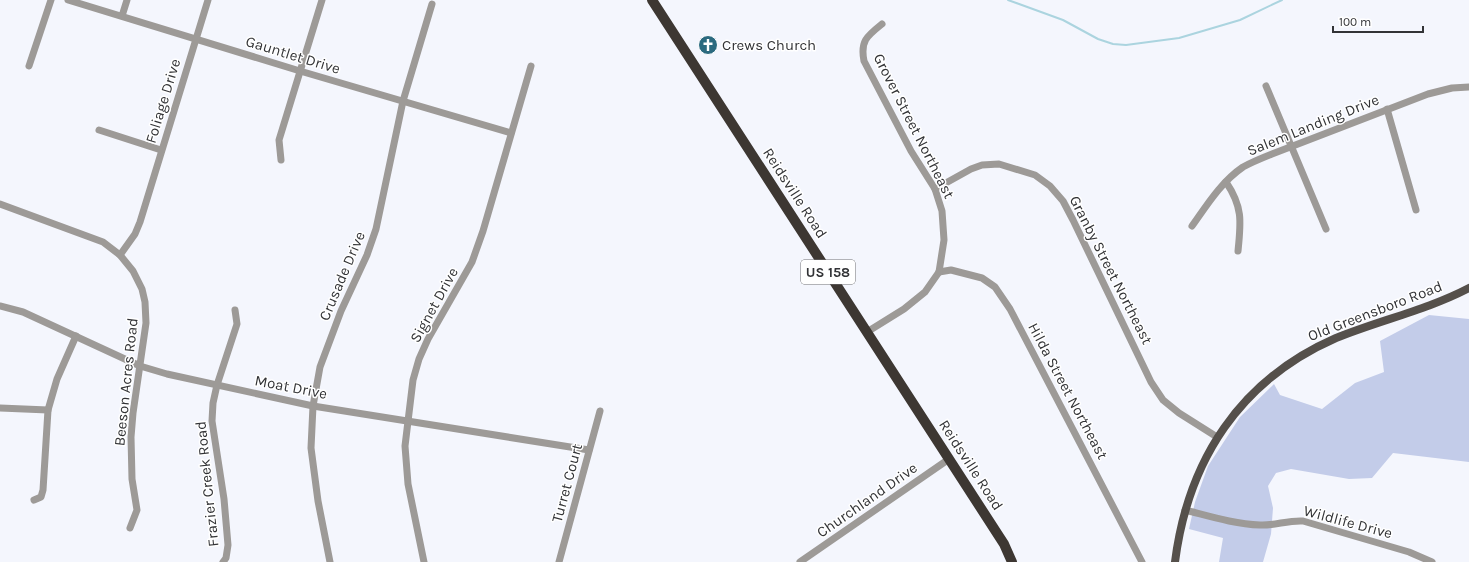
<svg xmlns="http://www.w3.org/2000/svg" width="1469" height="562" viewBox="0 0 1469 562" font-family="Karla,sans-serif">
	<rect width="100%" height="100%" fill="#f4f6fd"/>
	<!-- green -->
	<path fill="#c3cce9" d="M1429,315L1469,319V462L1393,453L1372,478L1349,479L1291,469L1276,473L1268,486L1273,508L1271,534L1263,562H1219L1223,538L1189,529L1195,502L1208,466L1240,417L1274,384L1280,395L1322,409L1355,383L1384,372L1380,341Z"/>
	<g fill="none" stroke-linecap="round" stroke-linejoin="round">
		<!-- stream -->
		<path stroke="#abd4df" stroke-width="2" d="M1008,0L1063,20L1098,39L1113,44L1126,45L1179,38L1240,20L1282,0"/>
		<!-- minor -->
		<g stroke="#9d9a97" stroke-width="7">
			<path d="M68,0L300,71L511,133"/>
			<path d="M122,16L127,0"/>
			<path d="M29,66L51,0"/>
			<path d="M1266,86L1326,229"/>
			<path d="M1387,109L1416,210"/>
			<path d="M99,130L161,150"/>
			<path d="M281,160L279,140L322,0"/>
			<path d="M1226,182C1243,207 1241,222 1238,251"/>
			<path d="M935,189L971,169L982,165L999,164L1035,175L1050,186L1063,201L1073,220L1151,382L1163,400L1179,413L1217,437"/>
			<path d="M0,204L103,242L120,255L133,271L142,289L145,302L146,323L133,413L131,437L132,479L137,510L130,528"/>
			<path d="M1192,226C1207,205 1221,182 1243,167C1252,162 1262,158 1272,154L1428,94L1452,88L1469,87"/>
			<path d="M120,255L135,234L140,222L208,0"/>
			<path d="M939,272L951,270L982,278L995,287L1010,309L1142,562"/>
			<path d="M0,306L23,312L140,366L167,374L313,406L589,450"/>
			<path d="M867,332L904,309L925,292L939,272L944,240L942,211L935,189L911,151L864,61C860,41 867,36 882,24"/>
			<path d="M0,408L48,410"/>
			<path d="M34,500L41,497L43,490L48,410L57,379L76,336"/>
			<path d="M1185,510C1209,516 1234,524 1260,525C1274,526 1288,520 1303,521L1409,552L1432,562"/>
			<path d="M223,562L226,558L228,545L224,499L212,421L213,403L217,385L237,324L235,310"/>
			<path d="M330,562L318,501L311,448L313,406L320,367L341,311L367,255L376,229L403,101L432,4"/>
			<path d="M424,562L408,484L405,446L413,380L419,359L428,339L472,262L483,231L531,66"/>
			<path d="M559,562L600,411"/>
			<path d="M800,562L949,459"/>
		</g>
		<!-- major -->
		<path stroke="#55504b" stroke-width="8" d="M1175,562C1188,460 1240,380 1336,338C1380,320 1427,310 1469,288"/>
		<!-- highway -->
		<path stroke="#3d3732" stroke-width="10" d="M652,0L1004,544L1012,562"/>
	</g>
	<!-- icons -->
	<defs>
		<symbol id="church-disc" viewBox="-11 -11 22 22"><circle r="9.5" fill="#2b6a7f" stroke="#fff"/><path d="M-1.2-6h2.4v3.5h3.3v2.4h-3.3V6h-2.4V-.1h-3.3v-2.4h3.3Z" fill="#fff"/></symbol>
	</defs>
	<g fill-rule="evenodd">
		<use href="#church-disc" x="697" y="34" width="22" height="22"/>
	</g>
	<g text-anchor="middle" dominant-baseline="central" stroke-width="3" stroke-linejoin="round" paint-order="stroke">
		<!-- shield labels -->
		<rect fill="#fff" stroke="#707072" stroke-width="1" x="801" y="260" width="54" height="24" rx="3"/>
		<g font-size="14" font-weight="bold" fill="#323336">
			<text x="828" y="272">US 158</text>
		</g>
		<!-- poi labels -->
		<g font-size="15" fill="#323336" stroke="#fff" text-anchor="start">
			<text x="722" y="45">Crews Church</text>
		</g>
		<!-- street labels -->
		<g font-size="15" fill="#323336" stroke="#fff">
			<text transform="translate(293 55) rotate(17)">Gauntlet Drive</text>
			<text transform="translate(163 101) rotate(-73)">Foliage Drive</text>
			<text transform="translate(1313 125) rotate(-22)">Salem Landing Drive</text>
			<text transform="translate(914 126) rotate(63)">Grover Street Northeast</text>
			<text transform="translate(795 193) rotate(57)">Reidsville Road</text>
			<text transform="translate(1111 270) rotate(63)">Granby Street Northeast</text>
			<text transform="translate(342 276) rotate(-67)">Crusade Drive</text>
			<text transform="translate(434 305) rotate(-61)">Signet Drive</text>
			<text transform="translate(1375 311) rotate(-21)">Old Greensboro Road</text>
			<text transform="translate(126 382) rotate(-84)">Beeson Acres Road</text>
			<text transform="translate(291 387) rotate(11)">Moat Drive</text>
			<text transform="translate(1068 391) rotate(62)">Hilda Street Northeast</text>
			<text transform="translate(971 465) rotate(57)">Reidsville Road</text>
			<text transform="translate(567 483) rotate(-75)">Turret Court</text>
			<text transform="translate(207 484) rotate(-96)">Frazier Creek Road</text>
			<text transform="translate(867 500) rotate(-35)">Churchland Drive</text>
			<text transform="translate(1348 522) rotate(15)">Wildlife Drive</text>
		</g>
	</g>
	<!-- scale -->
	<path d="M1333 26v6h90v-6" fill="none" stroke="#323336" stroke-width="2"/>
	<text x="1339" y="26" font-size="12" fill="#323336" stroke="#ffffff" stroke-width="3" paint-order="stroke">100 m</text>
</svg>
